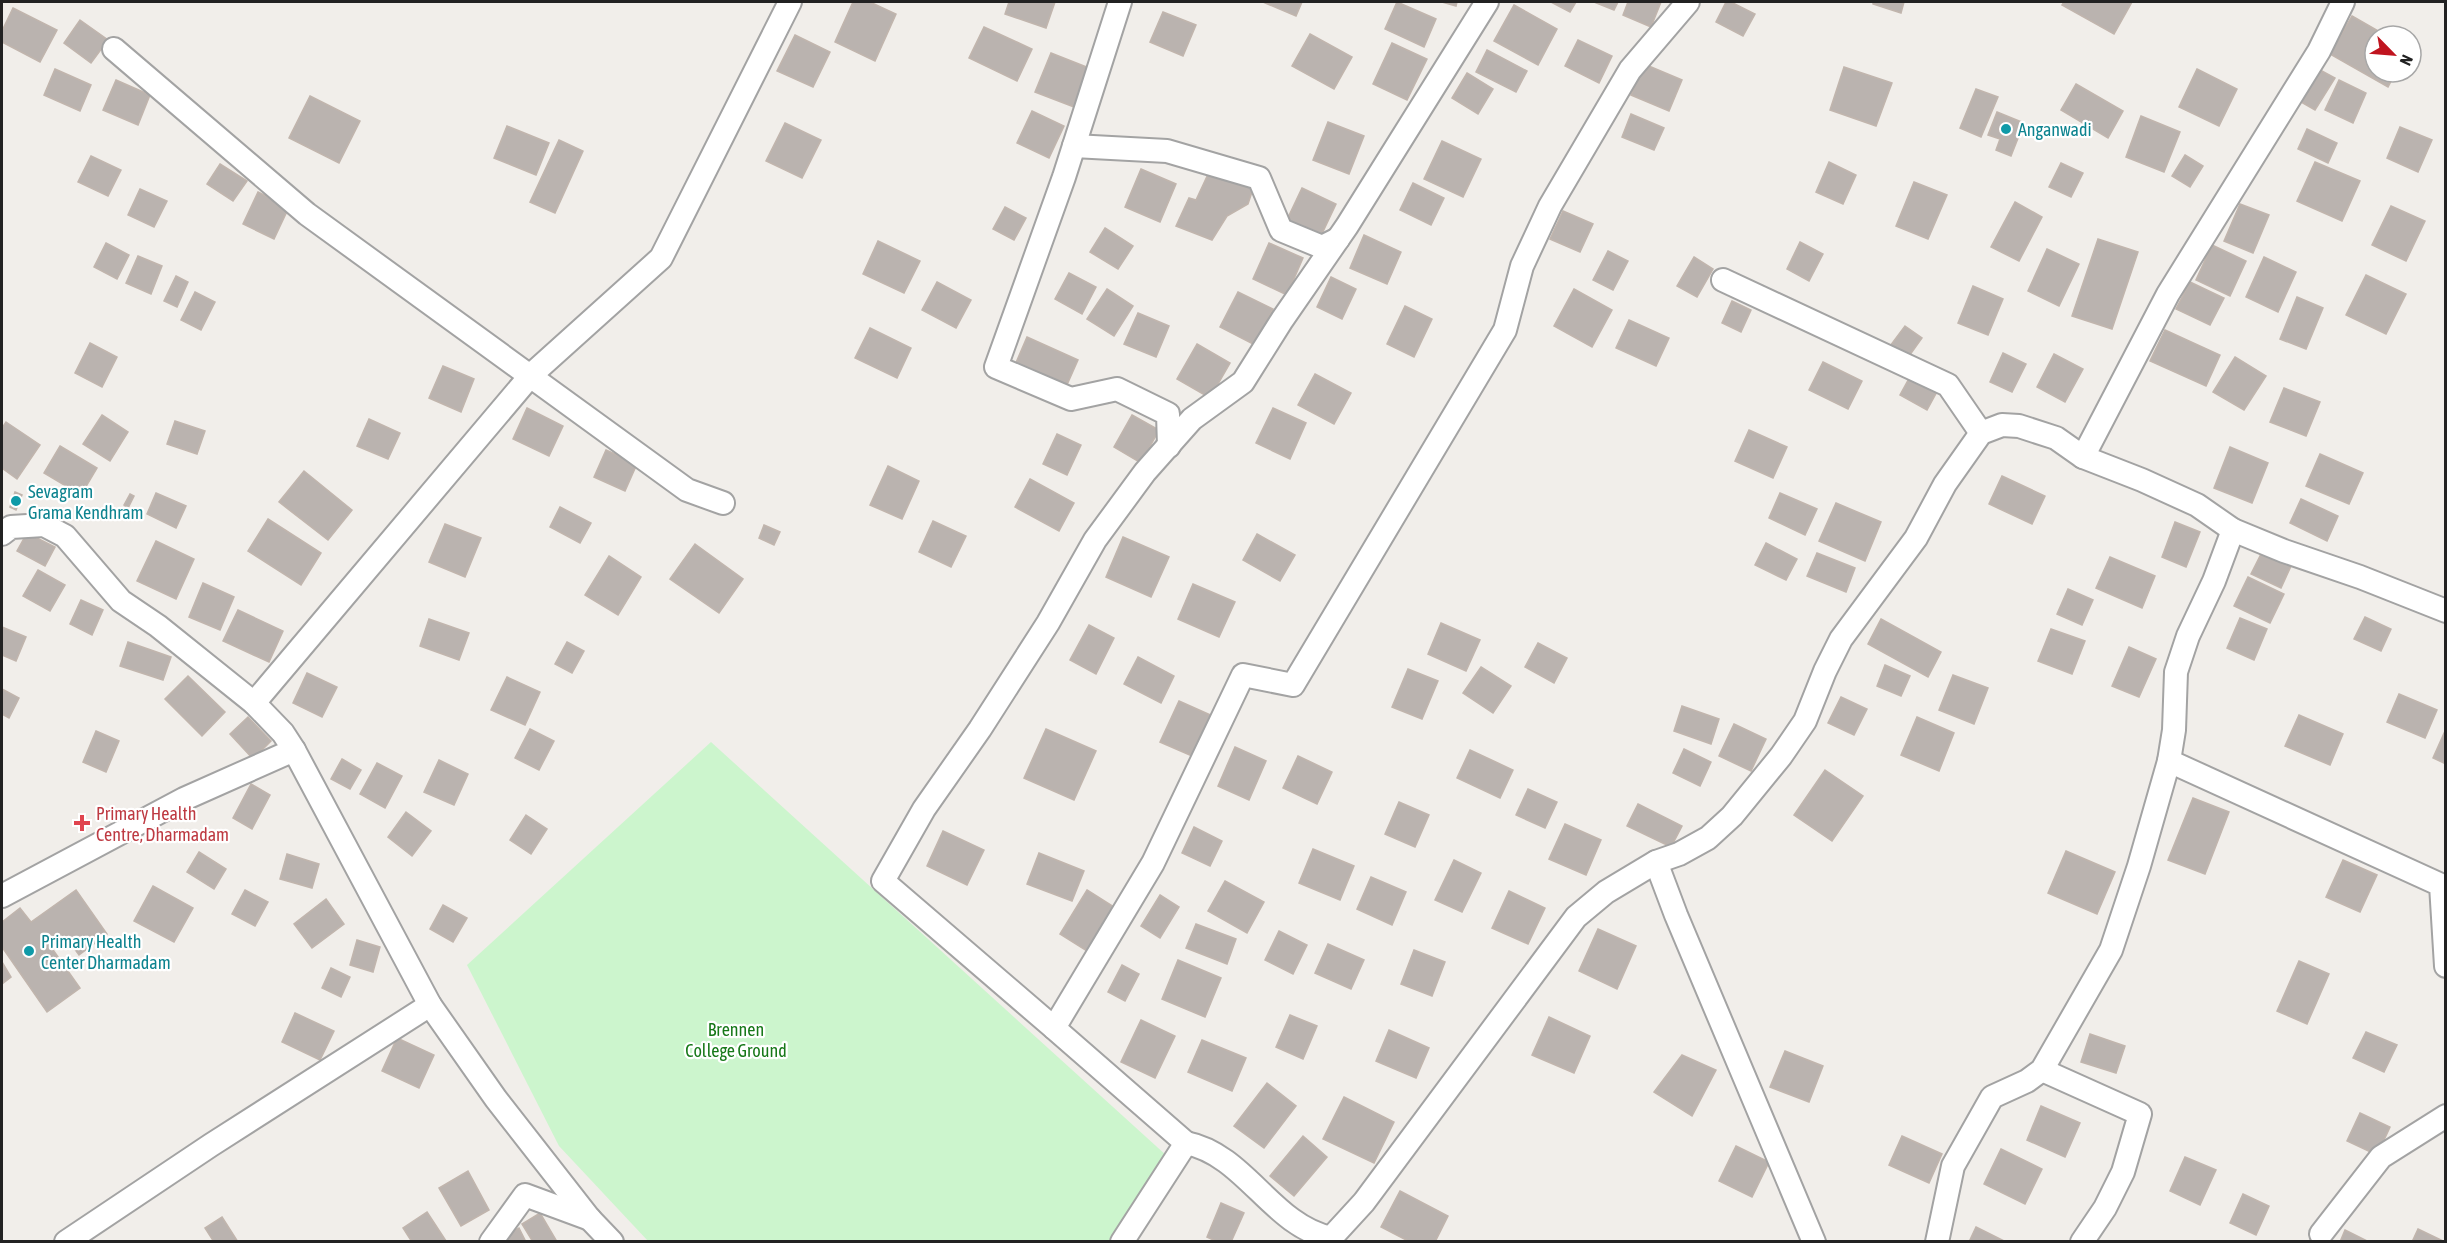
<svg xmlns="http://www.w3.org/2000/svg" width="2447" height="1243" viewBox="0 0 2447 1243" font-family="'Asap Condensed',sans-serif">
	<rect width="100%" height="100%" fill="#f1eeea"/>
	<!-- park -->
	<path fill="#ccf5cd" d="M711,742L1167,1156L1109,1241H648L559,1146L467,965Z"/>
	<!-- building -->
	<g fill="#bab3af" stroke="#c1b5ad" stroke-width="1.5">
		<path d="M853,2H870L896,14L875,61L835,42Z"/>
		<path d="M1009,2H1055L1046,28L1005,14Z"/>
		<path d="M1263,2H1302L1296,16Z"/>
		<path d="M1397,2L1436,19L1424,47L1385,29Z"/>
		<path d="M1442,2H1457L1456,6Z"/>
		<path d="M1551,2H1576L1570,12Z"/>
		<path d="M1594,2H1618L1614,10Z"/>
		<path d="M1628,2H1661L1651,27L1623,15Z"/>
		<path d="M1726,2H1731L1755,14L1743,36L1716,22Z"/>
		<path d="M1873,2H1904L1901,13L1873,4Z"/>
		<path d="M2064,2H2132L2114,34L2062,5Z"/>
		<path d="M1514,5L1557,29L1538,65L1494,41Z"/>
		<path d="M13,8L57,30L40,62L2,42V31Z"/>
		<path d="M1163,12L1196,25L1183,56L1150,42Z"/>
		<path d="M2352,16L2387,36H2375V72H2396L2388,87L2330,54Z"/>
		<path d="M80,20L108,40L91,63L64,43Z"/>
		<path d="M984,27L1032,49L1017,81L969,58Z"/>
		<path d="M1310,34L1352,57L1334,89L1292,66Z"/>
		<path d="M795,35L830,52L813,87L777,71Z"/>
		<path d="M1578,40L1612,56L1599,83L1565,66Z"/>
		<path d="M1392,43L1427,59L1407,100L1373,84Z"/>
		<path d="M1487,50L1527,71L1516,92L1476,72Z"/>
		<path d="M1051,53L1089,68L1074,107L1035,92Z"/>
		<path d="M1644,64L1682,80L1669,111L1631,95Z"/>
		<path d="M1844,67L1892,83L1876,126L1830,110Z"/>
		<path d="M55,69L91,85L80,111L44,95Z"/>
		<path d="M2197,69L2237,89L2219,126L2179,107Z"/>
		<path d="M2320,70L2335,78L2315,110L2301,102Z"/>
		<path d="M1467,73L1493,89L1478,114L1452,98Z"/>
		<path d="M116,80L150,95L138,125L103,110Z"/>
		<path d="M2339,80L2366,93L2353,123L2325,110Z"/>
		<path d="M2076,84L2123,111L2108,138L2061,110Z"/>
		<path d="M1976,89L1998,97L1981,137L1960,128Z"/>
		<path d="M310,96L360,121L339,163L289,138Z"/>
		<path d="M1032,111L1064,126L1049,158L1017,143Z"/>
		<path d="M1997,112L2024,123L2011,156L1996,150L2000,139L1988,135Z"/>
		<path d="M1631,114L1664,128L1654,150L1622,137Z"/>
		<path d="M2141,116L2180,132L2164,172L2126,157Z"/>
		<path d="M1328,122L1364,136L1349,174L1313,160Z"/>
		<path d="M785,123L821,140L802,178L766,161Z"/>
		<path d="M507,126L549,143L536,175L494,158Z"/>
		<path d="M2400,127L2432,140L2418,172L2387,158Z"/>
		<path d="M2307,129L2337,143L2328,163L2298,149Z"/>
		<path d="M559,140L583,151L555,213L530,202Z"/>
		<path d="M1442,141L1481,159L1463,197L1424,179Z"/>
		<path d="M2185,155L2203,166L2190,187L2172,176Z"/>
		<path d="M91,156L121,170L108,196L78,182Z"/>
		<path d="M1829,162L1856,175L1843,204L1816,192Z"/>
		<path d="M2315,162L2360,181L2342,221L2297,201Z"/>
		<path d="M2061,163L2083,173L2071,197L2049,187Z"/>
		<path d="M220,164L247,181L233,201L207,184Z"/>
		<path d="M1141,169L1176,184L1160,222L1125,207Z"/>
		<path d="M1210,170L1254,186L1248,204L1227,216L1212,240L1176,226L1189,198L1196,200Z"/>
		<path d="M1914,182L1947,195L1928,239L1896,226Z"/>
		<path d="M1413,183L1444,198L1431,225L1400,210Z"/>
		<path d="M1302,188L1336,204L1319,240L1285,224Z"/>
		<path d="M140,189L167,201L154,227L128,215Z"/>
		<path d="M258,192L289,207L274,239L243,224Z"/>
		<path d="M2015,202L2042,217L2019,261L1991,247Z"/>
		<path d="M2240,204L2269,215L2253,253L2224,241Z"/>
		<path d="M2391,206L2425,221L2406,261L2372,245Z"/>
		<path d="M1005,207L1026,218L1014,240L993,229Z"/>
		<path d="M1563,211L1593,224L1580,252L1550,239Z"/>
		<path d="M1105,228L1133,246L1118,269L1090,252Z"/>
		<path d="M1364,235L1401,252L1387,284L1350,268Z"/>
		<path d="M2098,239L2138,252L2112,329L2072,316Z"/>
		<path d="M878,241L920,261L904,293L863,274Z"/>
		<path d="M1800,242L1823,254L1809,281L1787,269Z"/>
		<path d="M106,243L129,255L117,279L94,267Z"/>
		<path d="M1269,243L1303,258L1287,295L1253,279Z"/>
		<path d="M2212,245L2246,261L2230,296L2196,280Z"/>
		<path d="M2047,249L2079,264L2059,306L2028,291Z"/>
		<path d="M1608,251L1628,261L1613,290L1593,280Z"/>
		<path d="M138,256L162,266L151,294L126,283Z"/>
		<path d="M1694,257L1713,269L1697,297L1677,286Z"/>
		<path d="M2264,257L2296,272L2278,312L2246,297Z"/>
		<path d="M1069,273L1096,287L1082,314L1055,299Z"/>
		<path d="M2366,275L2406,294L2386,334L2346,315Z"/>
		<path d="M176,276L188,282L177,307L164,301Z"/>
		<path d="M1331,277L1356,289L1342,319L1317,307Z"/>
		<path d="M937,282L971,300L956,328L922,310Z"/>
		<path d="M2190,282L2224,298L2210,325L2176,309Z"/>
		<path d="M1973,286L2003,299L1988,335L1958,323Z"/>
		<path d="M1107,289L1133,306L1114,336L1087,319Z"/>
		<path d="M1574,289L1612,310L1592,347L1554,326Z"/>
		<path d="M195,292L215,302L201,330L181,320Z"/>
		<path d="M1238,292L1273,309L1255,345L1220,327Z"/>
		<path d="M2297,297L2323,308L2306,349L2280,339Z"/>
		<path d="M1732,301L1751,310L1741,332L1722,323Z"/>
		<path d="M1405,306L1432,319L1414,357L1387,344Z"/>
		<path d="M1138,313L1169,326L1156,357L1124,344Z"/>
		<path d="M1629,320L1669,338L1656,366L1616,348Z"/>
		<path d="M1905,326L1922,338L1907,359L1890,346Z"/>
		<path d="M870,328L911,348L897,378L855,358Z"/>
		<path d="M2165,330L2220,355L2206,386L2150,361Z"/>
		<path d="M1027,337L1078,360L1066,387L1015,365Z"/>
		<path d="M90,343L117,357L102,387L75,373Z"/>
		<path d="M1197,344L1230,363L1210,398L1177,379Z"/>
		<path d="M2003,353L2026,364L2012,392L1990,382Z"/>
		<path d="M2054,354L2083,369L2065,402L2037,387Z"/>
		<path d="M2235,357L2266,376L2244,410L2213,392Z"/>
		<path d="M1823,362L1862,381L1848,409L1809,390Z"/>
		<path d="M443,366L474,379L461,412L429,398Z"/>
		<path d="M1912,373L1939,388L1927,410L1900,395Z"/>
		<path d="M1315,374L1351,393L1334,424L1298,405Z"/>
		<path d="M2284,388L2320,402L2306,436L2270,422Z"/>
		<path d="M527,408L563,426L549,456L513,439Z"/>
		<path d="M1273,408L1306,423L1290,459L1256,443Z"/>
		<path d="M102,415L128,432L110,461L83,444Z"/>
		<path d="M1132,415L1159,430L1141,463L1114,447Z"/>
		<path d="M369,419L400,433L388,459L357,446Z"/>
		<path d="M175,421L205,431L197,454L167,444Z"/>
		<path d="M6,422L40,445L17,479L2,468V428Z"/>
		<path d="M1749,430L1787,447L1773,478L1735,461Z"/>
		<path d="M1057,434L1081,445L1067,475L1043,464Z"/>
		<path d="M60,446L97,468L81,495L44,473Z"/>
		<path d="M2230,447L2268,463L2252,503L2214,488Z"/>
		<path d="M606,450L637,464L625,491L594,477Z"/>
		<path d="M2320,454L2363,473L2349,504L2306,486Z"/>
		<path d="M888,466L919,481L902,519L870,505Z"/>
		<path d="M304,471L352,510L328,540L279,502Z"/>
		<path d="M2002,476L2045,496L2032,524L1989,504Z"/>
		<path d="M1030,479L1074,503L1059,531L1015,507Z"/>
		<path d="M15,492L22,495L16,510L10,507Z"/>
		<path d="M156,493L186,506L176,528L147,514Z"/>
		<path d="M1780,493L1817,509L1805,535L1769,518Z"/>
		<path d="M130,494L134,496L128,508L124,505Z"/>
		<path d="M2301,499L2338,516L2327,541L2290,523Z"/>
		<path d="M1836,503L1881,522L1865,561L1819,541Z"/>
		<path d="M560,507L591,523L580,543L550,527Z"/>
		<path d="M268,519L321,553L301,585L248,551Z"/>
		<path d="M933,521L966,536L951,567L919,552Z"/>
		<path d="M2175,522L2200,532L2186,567L2162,557Z"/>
		<path d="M445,524L481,538L465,577L429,562Z"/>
		<path d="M764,525L780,532L774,545L759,538Z"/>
		<path d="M27,533L55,547L45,566L17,551Z"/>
		<path d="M1257,534L1295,555L1280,581L1243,560Z"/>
		<path d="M1123,537L1169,557L1151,597L1106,577Z"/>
		<path d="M156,541L194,559L176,599L137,581Z"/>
		<path d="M1766,543L1797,559L1786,580L1755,565Z"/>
		<path d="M695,544L743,579L719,613L670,579Z"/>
		<path d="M2262,552L2291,566L2281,588L2251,574Z"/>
		<path d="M1817,553L1855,568L1846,592L1807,576Z"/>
		<path d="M609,556L641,577L618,615L585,595Z"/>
		<path d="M2110,557L2155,576L2142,608L2096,588Z"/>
		<path d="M38,570L65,585L50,611L23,596Z"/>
		<path d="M2248,577L2284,594L2270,623L2234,606Z"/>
		<path d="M203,583L234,597L220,630L189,617Z"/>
		<path d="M1193,584L1235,602L1219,637L1178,619Z"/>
		<path d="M2068,589L2093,600L2082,625L2057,614Z"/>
		<path d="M81,600L103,610L92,635L70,624Z"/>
		<path d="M238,610L283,631L269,662L223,641Z"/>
		<path d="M2365,617L2391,629L2381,651L2354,639Z"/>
		<path d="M2240,618L2267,629L2254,660L2227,648Z"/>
		<path d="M429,619L469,633L459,660L420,646Z"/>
		<path d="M1881,619L1941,652L1928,677L1868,644Z"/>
		<path d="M1441,623L1480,640L1466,671L1428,654Z"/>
		<path d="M1089,625L1114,638L1096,674L1070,660Z"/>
		<path d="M2,627L26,637L16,661L2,655Z"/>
		<path d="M2051,629L2085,641L2072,674L2038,661Z"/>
		<path d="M128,642L171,657L163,680L120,666Z"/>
		<path d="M567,642L584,651L572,673L555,664Z"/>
		<path d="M1538,643L1567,658L1554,683L1525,667Z"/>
		<path d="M2129,647L2156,659L2139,697L2112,686Z"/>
		<path d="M1138,657L1174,676L1161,703L1124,684Z"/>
		<path d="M1885,665L1910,676L1901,696L1877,686Z"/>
		<path d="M1481,667L1511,686L1493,713L1463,693Z"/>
		<path d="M1408,669L1438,681L1422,719L1392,707Z"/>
		<path d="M307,673L337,687L322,717L293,703Z"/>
		<path d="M1953,675L1988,688L1974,724L1939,710Z"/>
		<path d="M188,676L225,712L202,736L165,699Z"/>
		<path d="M507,677L540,692L525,725L491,710Z"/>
		<path d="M2,689L19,698L9,718L2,714Z"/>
		<path d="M2399,694L2437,710L2425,738L2387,722Z"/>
		<path d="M1841,697L1867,709L1854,735L1828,723Z"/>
		<path d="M1179,701L1217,718L1199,759L1160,742Z"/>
		<path d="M1682,706L1719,719L1711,744L1674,731Z"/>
		<path d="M2299,715L2343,734L2330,765L2285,746Z"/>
		<path d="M248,717L271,741L253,759L230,734Z"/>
		<path d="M1917,717L1954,733L1939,771L1901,755Z"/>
		<path d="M1734,724L1766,739L1751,771L1719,756Z"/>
		<path d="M530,729L554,741L539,770L515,758Z"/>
		<path d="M1046,729L1096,751L1074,800L1024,778Z"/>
		<path d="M96,731L119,741L106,772L83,762Z"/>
		<path d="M2445,731H2446V764L2433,758Z"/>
		<path d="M1235,747L1266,761L1249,800L1218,786Z"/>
		<path d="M1684,749L1711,762L1700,786L1673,773Z"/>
		<path d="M1470,750L1513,770L1500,798L1457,778Z"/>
		<path d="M1298,756L1332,772L1317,804L1283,788Z"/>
		<path d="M342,759L361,770L350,789L331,779Z"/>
		<path d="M439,760L468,774L454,805L424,792Z"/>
		<path d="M377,763L402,776L385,808L360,794Z"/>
		<path d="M1825,770L1863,796L1832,841L1794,815Z"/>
		<path d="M251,784L270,795L252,829L233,818Z"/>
		<path d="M1528,789L1557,802L1545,828L1516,815Z"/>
		<path d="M2193,798L2229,812L2205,874L2168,860Z"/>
		<path d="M1399,802L1429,815L1415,847L1385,834Z"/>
		<path d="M1638,804L1682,826L1671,847L1627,826Z"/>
		<path d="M406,812L431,831L412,856L388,837Z"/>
		<path d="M526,815L547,829L531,854L510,840Z"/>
		<path d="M1565,824L1601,840L1586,875L1549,859Z"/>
		<path d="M1194,827L1222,841L1210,866L1182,853Z"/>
		<path d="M943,831L984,850L967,885L927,866Z"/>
		<path d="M1313,849L1354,866L1340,900L1299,883Z"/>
		<path d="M2066,851L2115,872L2097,914L2048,893Z"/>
		<path d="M199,852L226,869L214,889L187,872Z"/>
		<path d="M1039,853L1084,871L1072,901L1027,884Z"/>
		<path d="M287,854L319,864L312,888L280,879Z"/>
		<path d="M1454,860L1481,873L1462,912L1435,900Z"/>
		<path d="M2343,860L2377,875L2360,912L2326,897Z"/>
		<path d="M1371,877L1406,892L1392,925L1357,909Z"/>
		<path d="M1225,881L1264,902L1247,933L1208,911Z"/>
		<path d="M153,886L193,908L174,942L134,921Z"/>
		<path d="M76,890L107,934L79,955L66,937L51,947L80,988L47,1012L2,947V922L20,908L31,922Z"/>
		<path d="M245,890L268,902L255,926L232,914Z"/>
		<path d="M1087,890L1114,907L1087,951L1060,934Z"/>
		<path d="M1509,891L1545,908L1528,944L1492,928Z"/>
		<path d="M1160,895L1179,907L1160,938L1141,926Z"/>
		<path d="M326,899L344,924L312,948L294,924Z"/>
		<path d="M443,905L467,918L453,942L430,929Z"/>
		<path d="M1196,924L1236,939L1227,964L1186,948Z"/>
		<path d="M1598,929L1636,946L1617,989L1579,971Z"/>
		<path d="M1279,931L1307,945L1293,974L1265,960Z"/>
		<path d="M357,940L380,947L373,972L350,965Z"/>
		<path d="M1328,944L1364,960L1351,989L1315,973Z"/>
		<path d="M1414,950L1445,962L1432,996L1401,984Z"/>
		<path d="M1178,960L1221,978L1205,1017L1162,999Z"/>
		<path d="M2299,961L2329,974L2307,1024L2277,1011Z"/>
		<path d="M2,962L11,977L2,984Z"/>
		<path d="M1122,965L1139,974L1125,1001L1108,992Z"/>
		<path d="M331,968L350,977L341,997L322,988Z"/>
		<path d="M295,1013L334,1031L320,1060L282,1042Z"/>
		<path d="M1290,1015L1317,1026L1303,1059L1276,1047Z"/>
		<path d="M1549,1017L1590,1036L1574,1073L1532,1055Z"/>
		<path d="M1141,1020L1175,1036L1155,1078L1121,1062Z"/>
		<path d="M1389,1030L1429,1048L1416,1078L1376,1061Z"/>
		<path d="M2366,1032L2397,1045L2384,1072L2353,1058Z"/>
		<path d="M2090,1034L2125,1046L2116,1073L2081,1062Z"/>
		<path d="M397,1038L434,1055L419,1088L382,1071Z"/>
		<path d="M1202,1040L1246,1058L1232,1091L1188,1072Z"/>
		<path d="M1785,1051L1823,1066L1809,1102L1770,1087Z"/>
		<path d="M1682,1055L1716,1070L1692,1116L1654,1092Z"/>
		<path d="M1267,1083L1296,1106L1264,1148L1234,1126Z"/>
		<path d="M1344,1097L1394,1122L1374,1163L1323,1139Z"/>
		<path d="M2041,1106L2080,1123L2065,1157L2027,1140Z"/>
		<path d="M2360,1113L2390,1127L2377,1155L2347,1141Z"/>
		<path d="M1303,1136L1327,1157L1294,1196L1270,1176Z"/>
		<path d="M1902,1136L1942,1154L1929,1183L1889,1165Z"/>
		<path d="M1736,1146L1769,1162L1752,1197L1719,1181Z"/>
		<path d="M2001,1149L2042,1169L2025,1204L1984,1184Z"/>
		<path d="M2185,1157L2216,1170L2200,1205L2170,1191Z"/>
		<path d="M468,1171L489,1210L461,1226L439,1188Z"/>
		<path d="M1400,1191L1448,1216L1435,1242H1410L1381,1227Z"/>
		<path d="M2243,1194L2269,1206L2256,1235L2230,1223Z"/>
		<path d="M1221,1203L1244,1213L1231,1242H1218L1207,1237Z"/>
		<path d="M427,1212L446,1241L445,1242H412L403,1228Z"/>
		<path d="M540,1213L556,1240L553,1242H533L522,1224Z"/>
		<path d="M222,1217L238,1242H214L205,1228Z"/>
		<path d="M1976,1227L2006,1242H1969Z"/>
		<path d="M519,1228L526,1242H503L501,1238Z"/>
		<path d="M2418,1229L2445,1242H2412Z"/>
		<path d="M2345,1230L2369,1242H2340Z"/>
	</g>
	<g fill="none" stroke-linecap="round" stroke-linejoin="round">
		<defs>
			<g id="minor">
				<path d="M1120,2L1064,177L996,367L1071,399L1117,389L1168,414L1169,446"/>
				<path d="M114,49L307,214L687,490L723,503"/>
				<path d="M1074,146L1167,151L1259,178L1281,230L1322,247L1338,239"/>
				<path d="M1723,280L1948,385L1981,433"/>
				<path d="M2233,530L2284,551L2360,577L2446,611"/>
				<path d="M2,534L11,527L44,525L65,536L121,601L158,626L254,703"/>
				<path d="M2169,761L2441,885L2446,966"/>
				<path d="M1656,862L1676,915L1814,1242"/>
				<path d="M2,896L184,799L294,750"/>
				<path d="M1054,1028L883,881L924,809L980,729L1048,623L1095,540L1145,472L1192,419L1243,382L1282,320L1347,226L1487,2"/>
				<path d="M2042,1070L2140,1114L2123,1172L2105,1208L2082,1242"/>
				<path d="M1186,1143C1246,1155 1271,1225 1331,1238L1364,1202L1576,917L1606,892L1656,862L1679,854L1708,838L1732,816L1781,756L1805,721L1825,671L1841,639L1916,538L1945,484L1981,433L2002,425L2019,426L2056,438L2083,457"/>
				<path d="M2321,1234L2381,1157L2446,1116"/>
				<path d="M66,1242L211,1145L430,1005"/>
				<path d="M491,1242L525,1195L590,1219"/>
				<path d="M612,1242L589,1218L496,1099L430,1005L294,750L283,733L254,703L531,375L661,258L790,2"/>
				<path d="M1122,1242L1186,1143L1054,1028L1153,863L1243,675L1293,685L1505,330L1522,266L1550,206L1630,70L1688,2"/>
				<path d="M1937,1242L1953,1166L1992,1097L2027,1081L2042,1070L2111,950L2139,866L2169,761L2174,730L2176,672L2188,636L2214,581L2233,530L2197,505L2142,480L2083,457L2168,294L2319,51L2343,2"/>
			</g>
		</defs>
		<!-- minor casing -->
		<use href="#minor" stroke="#a3a3a3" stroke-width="26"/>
		<!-- minor -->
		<use href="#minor" stroke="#fff" stroke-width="22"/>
	</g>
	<!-- markers -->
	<g fill="#0f9aa8" stroke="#fff" stroke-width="2">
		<circle cx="2006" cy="129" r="6"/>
		<circle cx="16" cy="501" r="6"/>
		<circle cx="29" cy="951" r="6"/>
	</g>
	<path fill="#e0444e" stroke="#fff" stroke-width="2" d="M79 814h6v6h6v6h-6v6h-6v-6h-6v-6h6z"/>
	<g text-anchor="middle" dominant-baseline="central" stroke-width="4.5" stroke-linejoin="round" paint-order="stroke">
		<!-- culture labels -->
		<g font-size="18" fill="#0d838f" stroke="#fff" text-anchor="start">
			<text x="2018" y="129">Anganwadi</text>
			<text x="28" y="491">Sevagram<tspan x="28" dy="21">Grama Kendhram</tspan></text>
			<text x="41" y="941">Primary Health<tspan x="41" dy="21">Center Dharmadam</tspan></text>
		</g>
		<!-- health labels -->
		<g font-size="18" fill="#be3a42" stroke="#fff" text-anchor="start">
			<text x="96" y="813">Primary Health<tspan x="96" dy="21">Centre, Dharmadam</tspan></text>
		</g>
		<!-- park labels -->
		<g font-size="18" fill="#177819" stroke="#fff">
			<text x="736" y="1029">Brennen<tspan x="736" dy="21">College Ground</tspan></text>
		</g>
	</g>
	<!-- border -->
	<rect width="2447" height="1243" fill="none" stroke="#222222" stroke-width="6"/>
	<!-- north arrow -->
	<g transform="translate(2393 54) rotate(115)"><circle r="28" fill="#ffffff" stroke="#a7a7a7" stroke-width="1.5"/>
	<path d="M0-4.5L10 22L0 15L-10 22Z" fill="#c0141f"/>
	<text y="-9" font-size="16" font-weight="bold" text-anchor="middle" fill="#222222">N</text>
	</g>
</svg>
